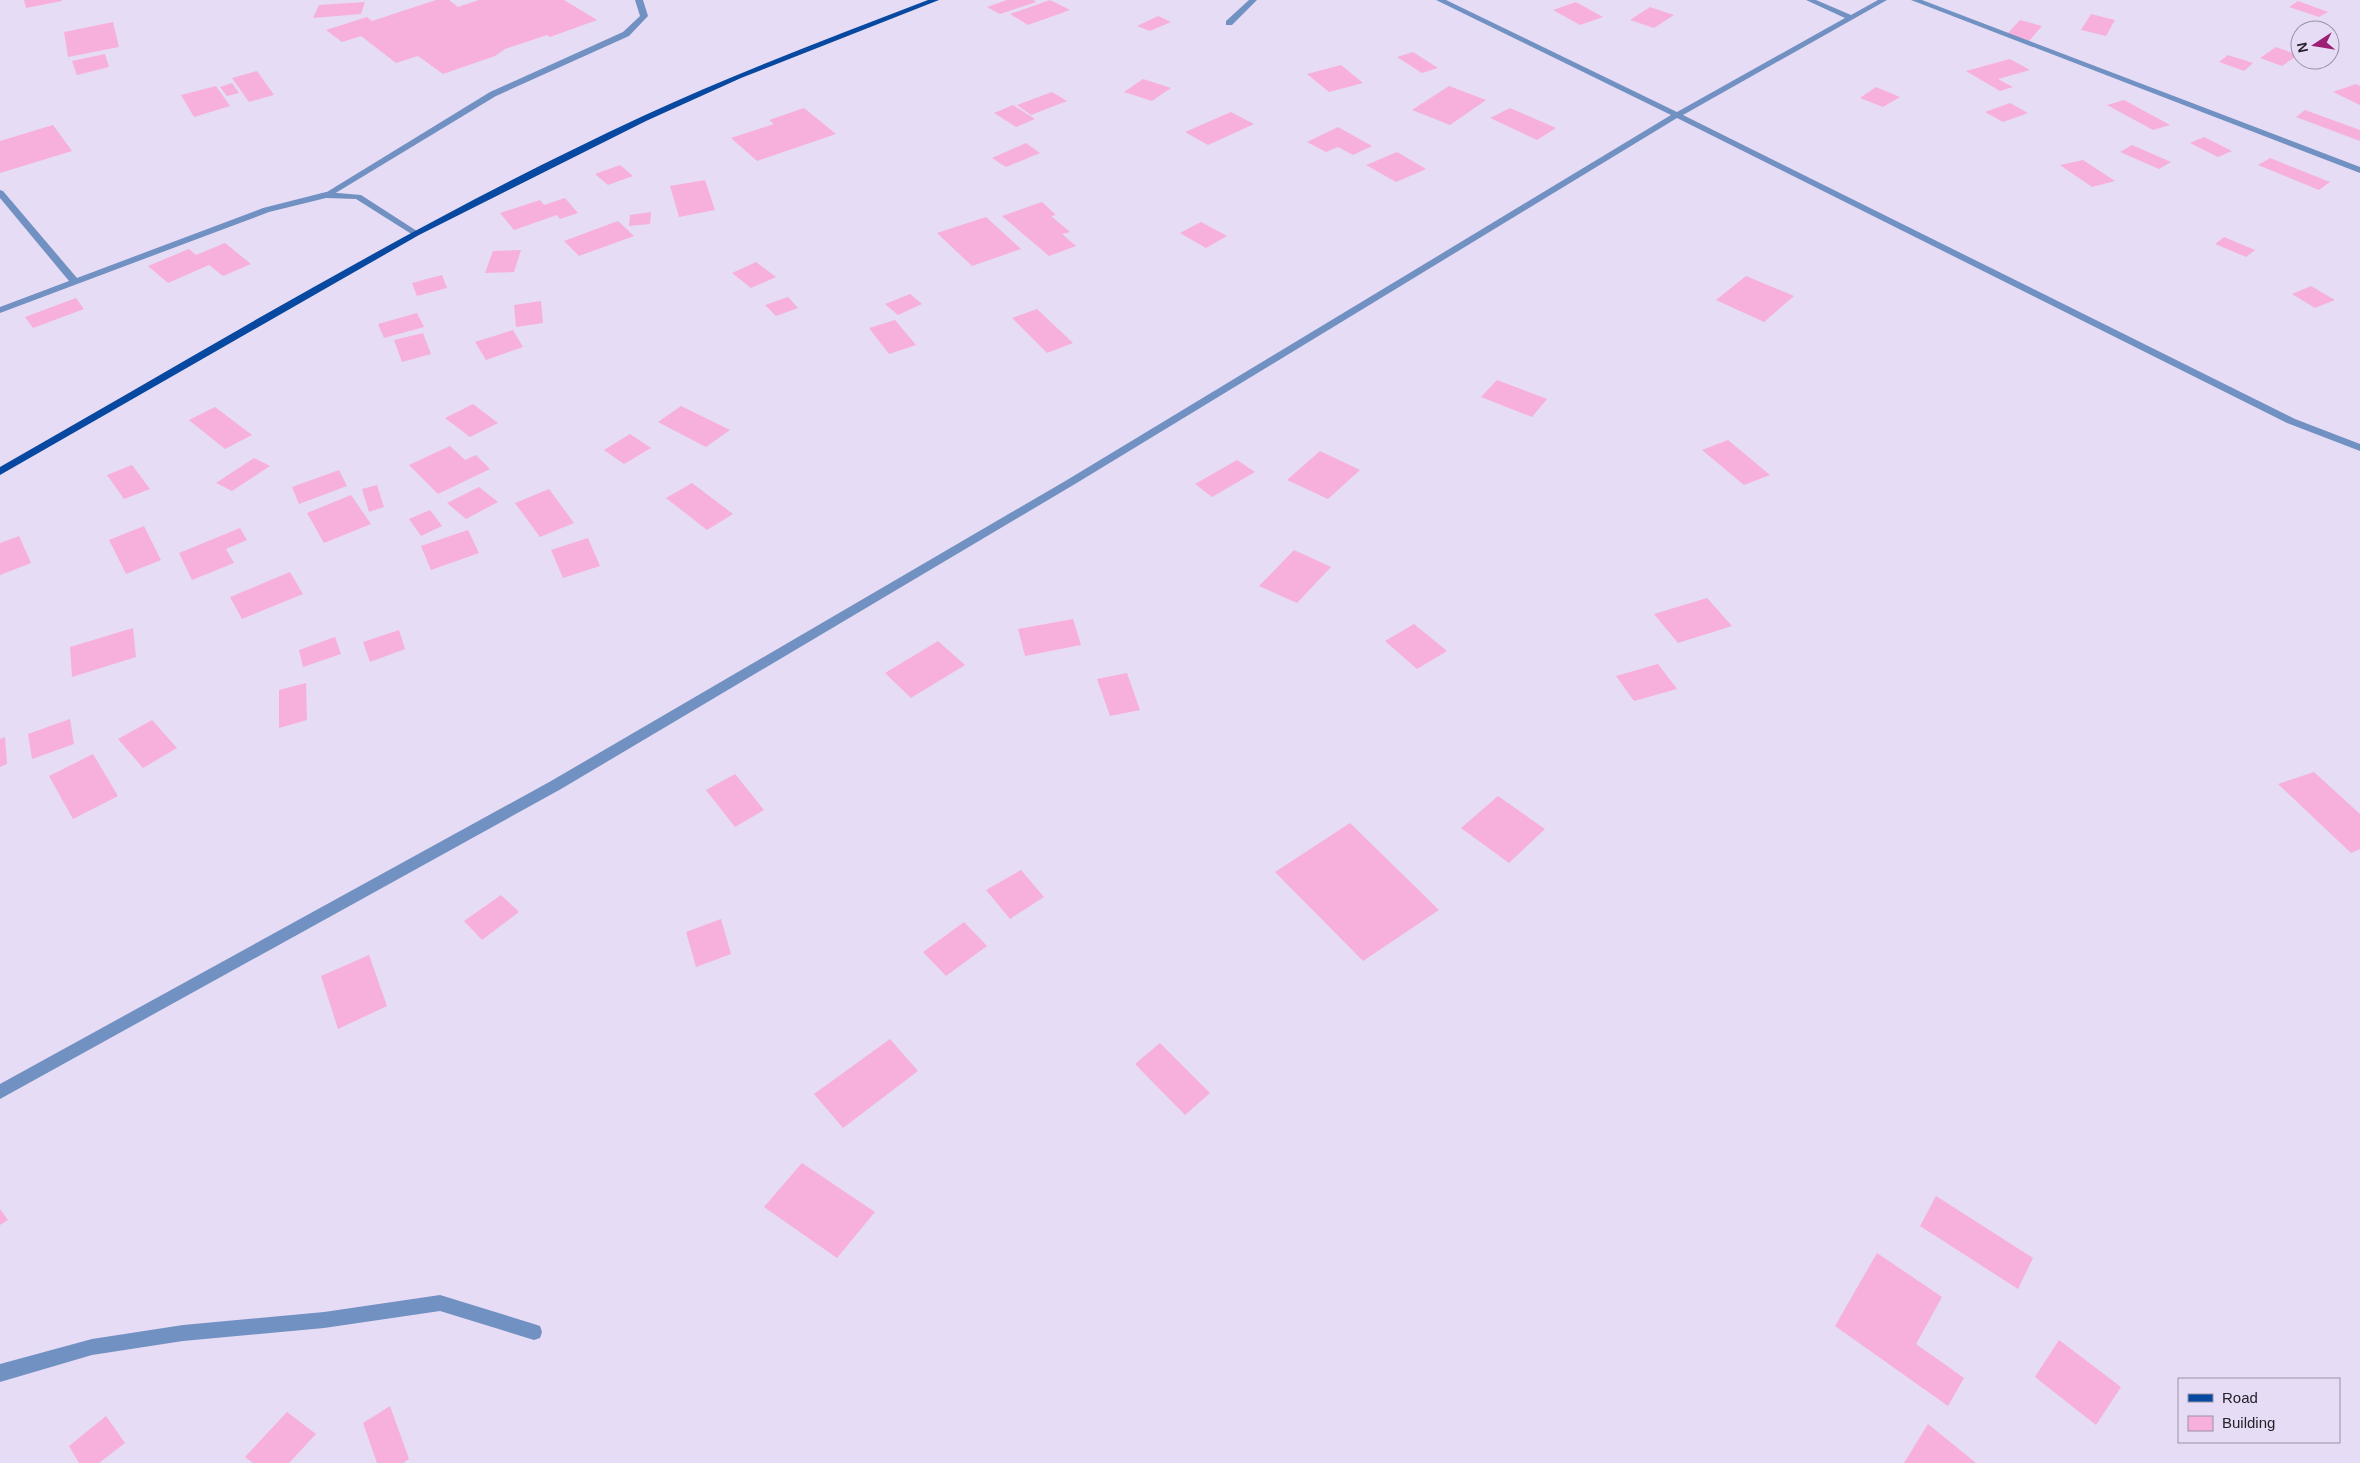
<svg xmlns="http://www.w3.org/2000/svg" width="2360" height="1463" viewBox="0 0 2360 1463" font-family="Arial,sans-serif">
	<rect width="100%" height="100%" fill="#e7dcf5"/>
	<!-- building -->
	<g fill="#f6b0db">
		<path d="M24,0H62V1L26,8Z"/>
		<path d="M436,0H449L458,7L479,0H564L597,20L550,37L547,35L505,49L495,56L443,74L418,56L396,63L361,36L342,42L326,30L367,17L372,21Z"/>
		<path d="M1007,0H1034L1036,2L1000,14L987,7Z"/>
		<path d="M1050,0L1070,10L1028,25L1010,14Z"/>
		<path d="M2298,1L2328,12L2319,17L2289,7Z"/>
		<path d="M365,2L361,14L313,18L319,5Z"/>
		<path d="M1576,2L1603,17L1580,25L1553,10Z"/>
		<path d="M1650,7L1674,15L1654,28L1630,20Z"/>
		<path d="M2091,14L2115,20L2106,36L2081,30Z"/>
		<path d="M1158,16L1171,22L1150,31L1137,26Z"/>
		<path d="M2020,20L2042,26L2029,41L2007,34Z"/>
		<path d="M113,22L119,47L68,57L64,32Z"/>
		<path d="M2276,47L2298,55L2282,66L2260,58Z"/>
		<path d="M1413,52L1438,68L1422,73L1397,57Z"/>
		<path d="M105,54L109,67L77,75L72,61Z"/>
		<path d="M2228,55L2253,63L2244,71L2219,62Z"/>
		<path d="M2010,59L2030,70L1998,79L2013,87L2000,91L1966,71Z"/>
		<path d="M1341,65L1363,83L1329,92L1307,74Z"/>
		<path d="M257,71L274,95L249,102L232,78Z"/>
		<path d="M1143,79L1171,88L1152,101L1124,92Z"/>
		<path d="M232,83L239,93L227,96L220,87Z"/>
		<path d="M2356,84L2360,86V105L2333,92Z"/>
		<path d="M216,86L230,106L194,117L181,95Z"/>
		<path d="M1449,86L1486,100L1450,125L1412,110Z"/>
		<path d="M1876,87L1900,97L1883,107L1860,98Z"/>
		<path d="M1052,92L1067,101L1031,115L1017,105Z"/>
		<path d="M2124,100L2170,125L2153,130L2107,105Z"/>
		<path d="M2010,103L2028,113L2003,122L1985,112Z"/>
		<path d="M1013,105L1035,119L1016,127L994,113Z"/>
		<path d="M804,108L836,134L757,161L731,138L774,124L769,120Z"/>
		<path d="M1510,108L1556,128L1537,140L1490,118Z"/>
		<path d="M2305,110L2360,130V141L2296,117Z"/>
		<path d="M1231,112L1254,124L1208,145L1185,132Z"/>
		<path d="M53,125L72,151L0,173V141Z"/>
		<path d="M1338,127L1372,146L1353,155L1338,147L1326,152L1307,142Z"/>
		<path d="M2204,137L2232,151L2218,157L2190,143Z"/>
		<path d="M1026,143L1040,153L1006,167L992,158Z"/>
		<path d="M2132,145L2171,162L2159,169L2120,152Z"/>
		<path d="M1397,152L1426,169L1396,182L1366,165Z"/>
		<path d="M2270,158L2330,182L2319,190L2258,165Z"/>
		<path d="M2083,160L2115,181L2092,187L2060,165Z"/>
		<path d="M620,165L633,176L608,185L595,174Z"/>
		<path d="M705,180L715,210L679,217L670,186Z"/>
		<path d="M565,198L578,213L560,219L557,215L514,230L500,213L540,200L544,205Z"/>
		<path d="M1042,202L1056,215L1051,216L1070,232L1062,234L1076,246L1049,256L1002,216Z"/>
		<path d="M651,212L650,224L629,226L630,215Z"/>
		<path d="M986,217L1021,249L972,266L937,233Z"/>
		<path d="M618,221L634,236L579,256L564,241Z"/>
		<path d="M1201,222L1227,236L1206,248L1180,233Z"/>
		<path d="M2224,237L2255,250L2246,257L2215,244Z"/>
		<path d="M225,243L251,264L223,276L209,265L168,283L148,266L189,249L196,255Z"/>
		<path d="M521,250L514,272L485,273L493,251Z"/>
		<path d="M756,262L776,277L751,288L732,273Z"/>
		<path d="M442,275L447,288L417,296L412,283Z"/>
		<path d="M1746,276L1794,296L1764,322L1716,300Z"/>
		<path d="M2311,286L2335,300L2315,308L2292,294Z"/>
		<path d="M910,294L922,304L898,315L885,304Z"/>
		<path d="M788,297L798,308L776,316L765,305Z"/>
		<path d="M76,298L84,309L33,328L25,317Z"/>
		<path d="M541,301L543,323L516,327L514,305Z"/>
		<path d="M1037,309L1073,343L1047,353L1012,318Z"/>
		<path d="M417,313L424,327L384,338L378,324Z"/>
		<path d="M895,320L916,345L889,354L869,328Z"/>
		<path d="M513,330L523,347L486,360L475,342Z"/>
		<path d="M423,333L431,354L402,362L394,340Z"/>
		<path d="M1497,380L1547,399L1532,417L1481,397Z"/>
		<path d="M473,404L498,423L470,437L445,418Z"/>
		<path d="M681,406L730,430L706,447L658,422Z"/>
		<path d="M215,407L252,435L225,449L189,420Z"/>
		<path d="M630,434L651,448L624,464L604,450Z"/>
		<path d="M1728,440L1770,475L1744,485L1702,450Z"/>
		<path d="M450,446L465,460L476,455L490,469L438,494L409,465Z"/>
		<path d="M1320,451L1360,470L1328,499L1287,480Z"/>
		<path d="M254,458L270,466L232,491L216,483Z"/>
		<path d="M1237,460L1255,472L1212,497L1195,484Z"/>
		<path d="M132,465L150,489L124,499L107,475Z"/>
		<path d="M339,470L347,486L299,504L292,487Z"/>
		<path d="M692,483L733,514L707,530L666,498Z"/>
		<path d="M377,485L384,507L369,512L362,489Z"/>
		<path d="M479,487L498,502L466,519L447,503Z"/>
		<path d="M549,489L574,523L540,537L515,503Z"/>
		<path d="M351,495L371,524L324,543L307,513Z"/>
		<path d="M430,510L442,526L421,536L409,519Z"/>
		<path d="M144,526L161,560L126,574L109,540Z"/>
		<path d="M240,528L247,540L226,549L234,563L192,580L179,553Z"/>
		<path d="M468,530L479,553L431,570L421,546Z"/>
		<path d="M19,536L31,563L0,575V543Z"/>
		<path d="M588,538L600,566L563,578L551,550Z"/>
		<path d="M1294,550L1331,567L1297,603L1259,586Z"/>
		<path d="M290,572L303,594L242,619L230,597Z"/>
		<path d="M1707,598L1732,626L1678,643L1654,614Z"/>
		<path d="M1073,619L1081,645L1025,656L1018,629Z"/>
		<path d="M1414,624L1447,651L1417,669L1385,641Z"/>
		<path d="M133,628L136,657L72,677L70,647Z"/>
		<path d="M399,630L405,649L370,662L363,642Z"/>
		<path d="M335,637L341,654L303,667L299,650Z"/>
		<path d="M938,641L965,665L911,698L885,673Z"/>
		<path d="M1658,664L1677,689L1634,701L1616,676Z"/>
		<path d="M1127,673L1140,710L1110,716L1097,679Z"/>
		<path d="M306,683L307,720L279,728V690Z"/>
		<path d="M70,719L74,744L32,759L28,734Z"/>
		<path d="M152,720L177,748L143,768L118,739Z"/>
		<path d="M5,737L7,764L0,767V739Z"/>
		<path d="M93,754L118,796L73,819L49,776Z"/>
		<path d="M2314,772L2360,814V849L2351,853L2278,784Z"/>
		<path d="M735,774L764,810L735,827L706,790Z"/>
		<path d="M1498,796L1545,829L1509,863L1461,828Z"/>
		<path d="M1350,823L1439,910L1363,961L1275,872Z"/>
		<path d="M1021,870L1044,897L1010,919L986,890Z"/>
		<path d="M501,895L519,912L482,940L464,921Z"/>
		<path d="M721,919L731,954L696,967L686,932Z"/>
		<path d="M964,922L987,946L946,976L923,952Z"/>
		<path d="M369,955L387,1006L338,1029L321,976Z"/>
		<path d="M890,1039L918,1071L843,1128L814,1094Z"/>
		<path d="M1160,1043L1210,1093L1185,1115L1135,1064Z"/>
		<path d="M802,1163L875,1212L837,1258L764,1207Z"/>
		<path d="M1936,1196L2033,1258L2018,1289L1920,1226Z"/>
		<path d="M0,1209L8,1220L0,1225Z"/>
		<path d="M1877,1253L1942,1297L1916,1344L1964,1378L1948,1406L1835,1326Z"/>
		<path d="M2059,1340L2121,1387L2096,1425L2035,1377Z"/>
		<path d="M390,1406L409,1459L403,1463H377L363,1423Z"/>
		<path d="M287,1412L316,1434L289,1463H253L245,1457Z"/>
		<path d="M106,1416L125,1443L99,1463H79L69,1446Z"/>
		<path d="M1928,1424L1976,1463H1904Z"/>
	</g>
	<g fill="none" stroke-linecap="round" stroke-linejoin="round">
		<!-- service -->
		<path fill="#7191c2" fill-rule="evenodd" d="M635,0H643L648,16L629,36L496,96L329,197L322,195L490,92L623,32L640,16Z"/>
		<!-- minor -->
		<g fill="#7191c2" fill-rule="evenodd">
			<path d="M1249,0H1257L1232,25H1226V21Z"/>
			<path d="M1436,0H1446L1677,112L1845,18L1806,0H1816L1851,15L1878,0H1887L1683,115L2295,419L2360,444V451L2287,423L1677,118L1075,484L561,789L0,1099V1084L551,781L1067,480L1671,115Z"/>
			<path d="M1911,0H1922L2360,167V173Z"/>
			<path d="M0,190L3,191L77,278L263,208L326,192L361,195L420,233L413,235L356,199L326,198L269,212L0,313V307L69,281L0,198Z"/>
			<path d="M440,1295L534,1324L540,1326L542,1332L540,1338L534,1340L440,1311L324,1328L183,1341L92,1355L0,1382V1364L92,1339L183,1325L324,1312Z"/>
		</g>
		<!-- primary -->
		<path fill="#0748a0" fill-rule="evenodd" d="M928,0H939L741,78L646,121L419,235L0,475V467C212,346 421,219 643,116C736,73 832,37 928,0Z"/>
	</g>
	<!-- legend -->
	<rect x="2178" y="1378" width="162" height="65" fill="#e7dcf5" stroke="#9991a4"/>
	<rect x="2188" y="1394" width="25" height="8" fill="#0748a0" stroke="#9991a4"/>
	<text x="2222" y="1403" font-size="15" fill="#25212a">Road</text>
	<rect x="2188" y="1416" width="25" height="15" fill="#f6b0db" stroke="#9991a4"/>
	<text x="2222" y="1428" font-size="15" fill="#25212a">Building</text>
	<!-- north arrow -->
	<g transform="translate(2315 45) rotate(258)"><circle r="24" fill="#e7dcf5" stroke="#9991a4"/>
	<path d="M0-4L9 19L0 12L-9 19Z" fill="#9d1f75"/>
	<text y="-8" font-size="14" font-weight="bold" text-anchor="middle" fill="#25212a">N</text>
	</g>
</svg>
